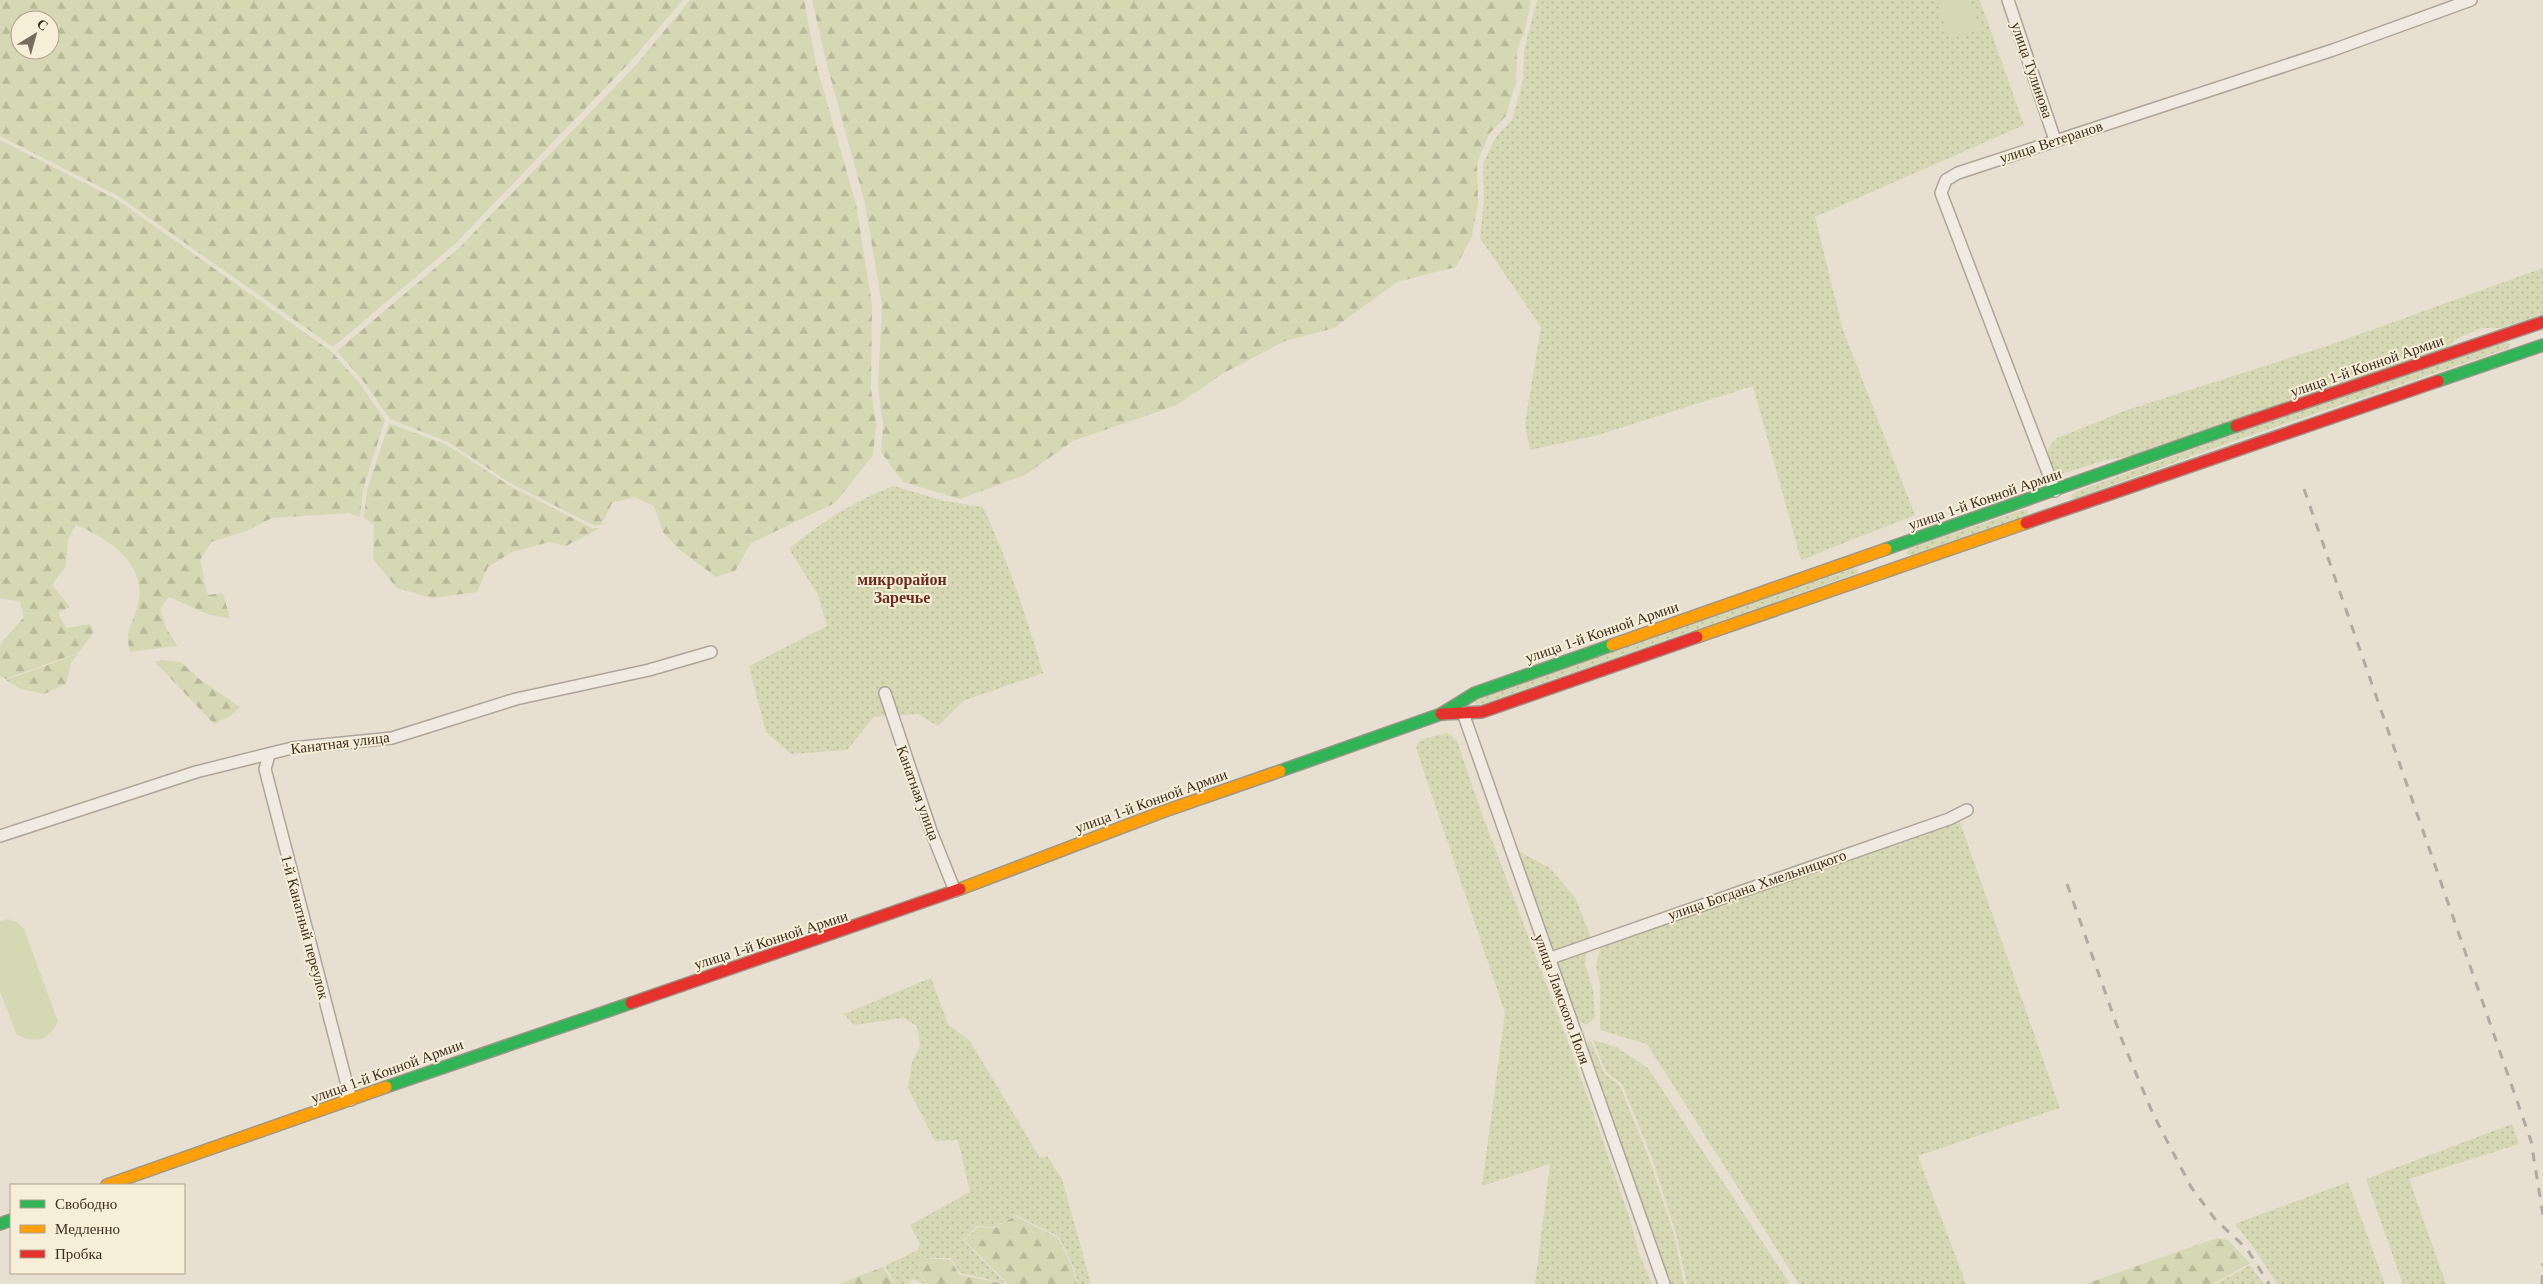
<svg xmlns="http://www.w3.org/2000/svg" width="2543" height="1284" viewBox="0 0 2543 1284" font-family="'Times New Roman',serif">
	<defs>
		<pattern id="grass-dots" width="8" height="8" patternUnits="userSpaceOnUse" patternTransform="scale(1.25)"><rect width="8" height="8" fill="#d6d7b3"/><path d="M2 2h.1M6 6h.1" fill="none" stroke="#b9b99a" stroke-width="1.8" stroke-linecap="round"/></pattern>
		<pattern id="forest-firs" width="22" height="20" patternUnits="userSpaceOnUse" patternTransform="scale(1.25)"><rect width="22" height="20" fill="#d6d7b3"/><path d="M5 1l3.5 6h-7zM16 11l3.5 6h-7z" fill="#b9b99a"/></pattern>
	</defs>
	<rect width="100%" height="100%" fill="#e7e0d1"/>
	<!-- grass -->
	<g fill="url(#grass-dots)">
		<path d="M1537,0H1980L2024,125L1815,217L1843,330L1915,515L1801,560L1753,386L1598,435L1530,450L1525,423L1541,327L1480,238L1484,202L1483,164L1496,137L1512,120L1523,81L1524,50Z"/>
		<path d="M2543,268V314L2501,328H2482L2458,338L2447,347L2129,457L2106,460L2058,475C2044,463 2043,450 2057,438L2127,410L2330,345Z"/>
		<path d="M2506,342L2511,344L2507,349L2234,441L2074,499L2070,497L2075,492L2220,439Z"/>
		<path d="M893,486L944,501L983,507C1008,561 1026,615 1043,673L963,701L938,726L918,714L874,717L847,750L791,754L766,732L749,666L827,626L818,595L789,549C821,522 854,501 893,486Z"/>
		<path d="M2023,510H2028V515L1912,556L1906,553L1910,548Z"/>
		<path d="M1854,568L1858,570V573L1476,706L1474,703L1485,695Z"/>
		<path d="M1448,733L1457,741L1482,814L1570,1047L1629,1216L1639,1254L1652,1284H1535L1550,1164L1482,1186L1505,1013L1416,748L1420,740Z"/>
		<path d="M1960,822L2060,1108L1918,1156L1966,1284H1799L1647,1044L1600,1030V984L1596,966L1601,946Z"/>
		<path d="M1515,849L1550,868L1576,899L1590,935L1585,963L1593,991L1595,1018L1586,1025L1576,1018Z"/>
		<path d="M931,978L948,1024L970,1041L1040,1158L1047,1156L1062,1179L1091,1284H1078L1074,1268L1059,1237L1016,1215L994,1227L977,1226L963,1240L1005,1283L960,1273L951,1258H924L918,1268L925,1284L913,1279L908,1284H895L885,1266L918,1250L920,1244L910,1225L970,1192L958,1140L935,1141L908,1088L912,1062L920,1046L917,1026L904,1018L854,1025L844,1014Z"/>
		<path d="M1593,1040L1616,1047L1648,1068L1790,1284H1687L1676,1234L1652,1158L1622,1084L1606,1072Z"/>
		<path d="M1591,1041L1604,1073L1620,1086L1649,1158L1674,1235L1684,1284H1668L1585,1047L1587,1042Z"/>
		<path d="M2512,1124L2519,1144L2409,1179L2446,1284H2403L2366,1179Z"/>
		<path d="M2348,1182L2385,1284H2277L2252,1245L2235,1224Z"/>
		<path d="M2250,1265L2264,1284H2216Z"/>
	</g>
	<!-- forest -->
	<g fill="url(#forest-firs)" fill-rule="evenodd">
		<path d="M0,0H683L631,61L456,243L333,347L118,196L0,136ZM20,20H50V50H20Z"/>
		<path d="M690,0H804L817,68L856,204L872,305L871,389L876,424L873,455L835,503L751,543L735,571L716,577L679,549L663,532L654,506L634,497L612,503L601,525H593L512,484L448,442L390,419L364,382L337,351L460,247L635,66Z"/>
		<path d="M812,0H1531L1526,26L1517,51L1516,81L1506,116L1489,134L1477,163L1478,203L1472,236L1456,267L1397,282L1334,328L1285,341L1222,374L1177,405L1073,441L1025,475L960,499L903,482L881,452L883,424L878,386L882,305L865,203L827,65Z"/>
		<path d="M0,140L116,199L332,352L360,384L385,420L363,489L360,517L349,513L272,518L246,531L211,542L200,560C204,572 203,583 208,595L223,593L230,619L208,614L169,597L160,608L166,628L179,648L175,646L130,652C124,628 133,626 138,604C148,564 108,538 76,525L68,539L66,566L52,585L70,607L58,613L66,628L90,624L94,632L78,653L5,679L0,676V644L24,617L20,602L0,598Z"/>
		<path d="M389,423L447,445L510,486L592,528H600L566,546L549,542L512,552L488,567L477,592L432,598L397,588L373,559L374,524L364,518L367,490Z"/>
		<path d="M78,654L71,663L66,684L44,694L21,689L6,680Z"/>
		<path d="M161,660L181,662L198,678L240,707L232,715L214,724L155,662Z"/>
		<path d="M1015,1216L1058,1238L1073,1269L1077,1284H1008L964,1240L978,1227L994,1228Z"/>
		<path d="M2217,1238L2228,1240L2250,1263L2213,1284H2085Z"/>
		<path d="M924,1258L951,1260L959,1275L1006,1284H926L918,1268Z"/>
		<path d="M883,1267L894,1284H839Z"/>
	</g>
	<!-- green -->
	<g fill="#d6d7b3">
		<path d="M1937,0H1970L1980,29L1950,39Z"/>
		<path d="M8,919L18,923L24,929L58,1022C48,1041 36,1044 17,1035L0,992V921Z"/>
	</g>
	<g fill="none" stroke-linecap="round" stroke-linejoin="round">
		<defs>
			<g id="street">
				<path d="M2008,0L2055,140"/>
				<path d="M2055,491L1941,193L1946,180L1958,173L2333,50L2471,0"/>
				<path d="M885,693L931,831L955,891"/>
				<path d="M1463,713L1664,1284"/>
				<path d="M269,755L265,769L351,1100"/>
				<path d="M0,836L196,772L292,748L392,738L516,699L649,670L711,652"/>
				<path d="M1548,959L1949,819L1967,810"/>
			</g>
			<g id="fast">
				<path d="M2438,381L2543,345"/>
				<path d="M1886,549L2236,426"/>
				<path d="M1280,771L1441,714L1475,693L1612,645"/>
				<path d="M386,1087L631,1003"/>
				<path d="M0,1224L11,1220"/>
			</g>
			<g id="slow">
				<path d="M1697,637L2026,523"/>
				<path d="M1612,645L1886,549"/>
				<path d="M960,889L1162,812L1280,771"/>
				<path d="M107,1185L386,1087"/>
			</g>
			<g id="jam">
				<path d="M2236,426L2543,322"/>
				<path d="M2026,523L2438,381"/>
				<path d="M1441,714L1482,712L1697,637"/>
				<path d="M631,1003L960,889"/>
			</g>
		</defs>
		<!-- street casing -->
		<use href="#street" stroke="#ada599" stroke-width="14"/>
		<!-- fast casing -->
		<use href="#fast" stroke="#9c958a" stroke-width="14"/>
		<!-- slow casing -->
		<use href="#slow" stroke="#9c958a" stroke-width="14"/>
		<!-- jam casing -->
		<use href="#jam" stroke="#9c958a" stroke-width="14"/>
		<!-- street -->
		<use href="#street" stroke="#efebe3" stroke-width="11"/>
		<!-- fast -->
		<use href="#fast" stroke="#30b455" stroke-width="11"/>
		<!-- slow -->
		<use href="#slow" stroke="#ff9f0a" stroke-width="11"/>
		<!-- jam -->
		<use href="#jam" stroke="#e5322d" stroke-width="11"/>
		<!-- rail -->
		<g stroke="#afaaa2" stroke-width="3" stroke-dasharray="9 9" stroke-linecap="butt">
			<path d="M2304,489L2531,1141L2543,1215"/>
			<path d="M2067,884L2122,1040L2153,1114L2191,1187L2215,1219L2247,1249L2269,1284"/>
			<path d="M2542,1284L2543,1263"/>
		</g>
	</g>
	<g text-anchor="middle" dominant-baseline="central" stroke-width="4" stroke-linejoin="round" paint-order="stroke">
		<!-- street labels -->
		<g font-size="15" fill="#3d2e20" stroke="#f7eed8">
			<text transform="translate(2032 70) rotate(71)">улица Тулинова</text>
			<text transform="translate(2051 142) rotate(-18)">улица Ветеранов</text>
			<text transform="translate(2367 366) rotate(-19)">улица 1-й Конной Армии</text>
			<text transform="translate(1985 499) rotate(-19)">улица 1-й Конной Армии</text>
			<text transform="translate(1602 632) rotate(-19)">улица 1-й Конной Армии</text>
			<text transform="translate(340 743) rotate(-7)">Канатная улица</text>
			<text transform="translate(918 793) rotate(70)">Канатная улица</text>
			<text transform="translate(1151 801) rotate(-20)">улица 1-й Конной Армии</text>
			<text transform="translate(1757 885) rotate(-19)">улица Богдана Хмельницкого</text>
			<text transform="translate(305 927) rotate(75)">1-й Канатный переулок</text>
			<text transform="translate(771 940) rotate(-18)">улица 1-й Конной Армии</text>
			<text transform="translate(1562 999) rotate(70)">улица Ламского Поля</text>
			<text transform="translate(387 1071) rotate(-20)">улица 1-й Конной Армии</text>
		</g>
		<!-- neighbourhood labels -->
		<g font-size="16" font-weight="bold" fill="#6b2e1e" stroke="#f7eed8">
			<text x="902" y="579">микрорайон<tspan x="902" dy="18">Заречье</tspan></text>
		</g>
	</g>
	<!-- legend -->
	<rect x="10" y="1184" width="175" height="90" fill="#f7eed8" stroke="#ada18e"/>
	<rect x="20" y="1200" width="25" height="8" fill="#30b455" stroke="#ada18e"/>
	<text x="55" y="1209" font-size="15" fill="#3d2e20">Свободно</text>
	<rect x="20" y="1225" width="25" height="8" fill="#ff9f0a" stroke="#ada18e"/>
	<text x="55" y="1234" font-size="15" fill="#3d2e20">Медленно</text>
	<rect x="20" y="1250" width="25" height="8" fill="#e5322d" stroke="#ada18e"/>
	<text x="55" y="1259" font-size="15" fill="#3d2e20">Пробка</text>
	<!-- north arrow -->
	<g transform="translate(35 35) rotate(37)"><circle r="24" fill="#f7eed8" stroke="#ada18e"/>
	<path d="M0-4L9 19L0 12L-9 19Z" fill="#786c5e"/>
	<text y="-8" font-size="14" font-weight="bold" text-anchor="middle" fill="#3d2e20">С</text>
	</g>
</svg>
